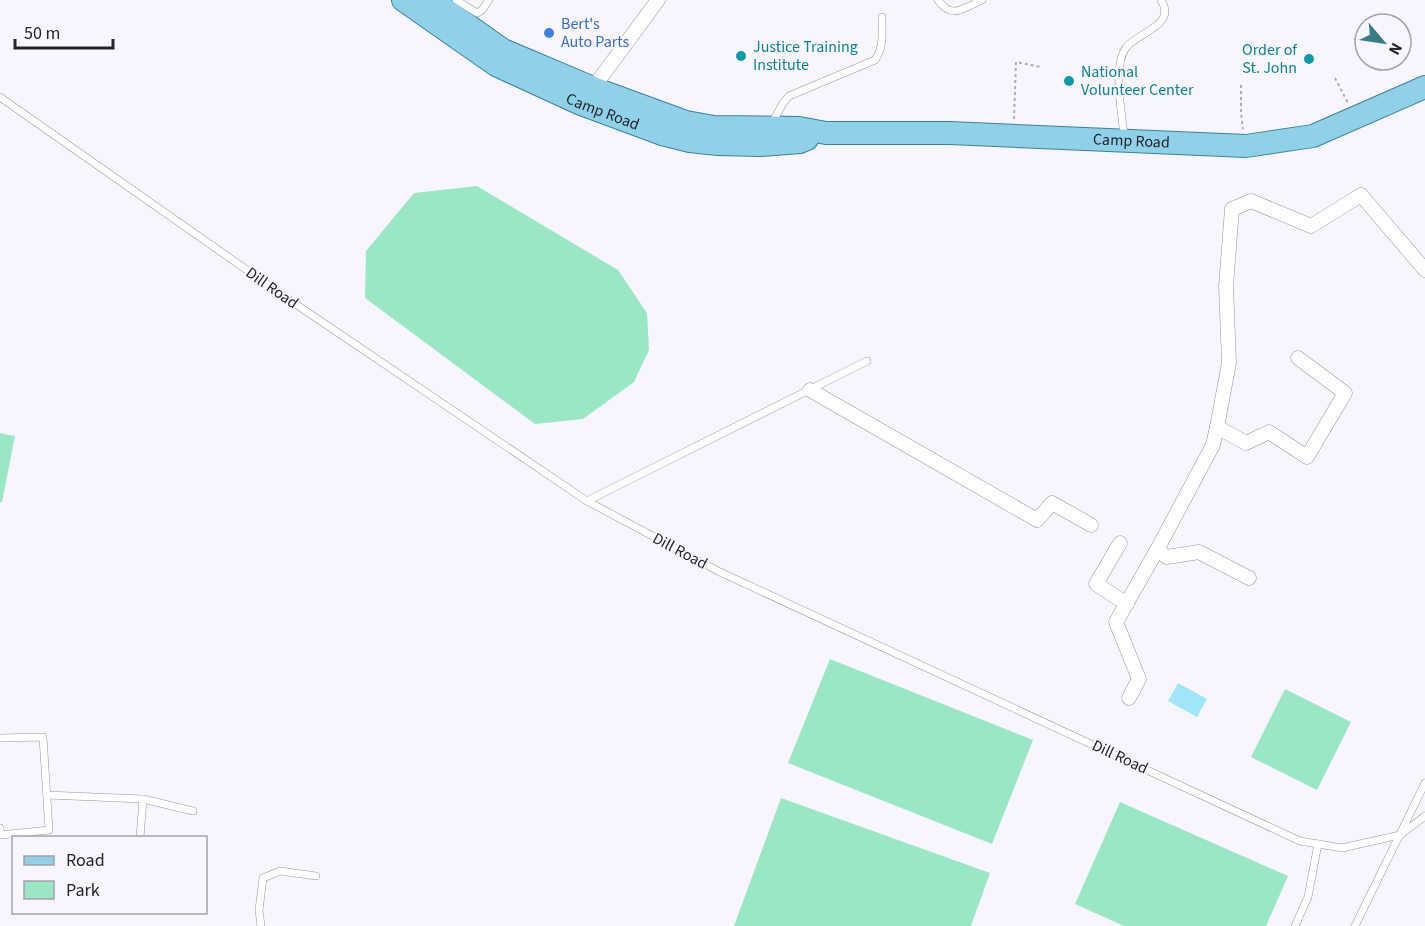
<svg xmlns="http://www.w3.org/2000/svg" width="1425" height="926" viewBox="0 0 1425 926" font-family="'Source Sans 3',sans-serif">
	<rect width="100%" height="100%" fill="#f8f5ff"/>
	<!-- green -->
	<g fill="#9ae7c4">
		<path d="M477,186L618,270L647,313L649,350L634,382L583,419L535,424L365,298L366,251L414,193Z"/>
		<path d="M0,433L15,436L2,502H0Z"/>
		<path d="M830,659L1033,740L992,844L788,763Z"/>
		<path d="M1285,689L1351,722L1317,790L1251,757Z"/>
		<path d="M781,798L990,873L971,926H734Z"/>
		<path d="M1120,802L1288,876L1266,926H1124L1075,904Z"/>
	</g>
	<!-- water -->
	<path fill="#a0e6fb" d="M1178,683L1207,699L1197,717L1168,701Z"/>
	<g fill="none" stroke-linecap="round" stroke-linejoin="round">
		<defs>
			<g id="lane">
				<path d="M456,0L477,13L482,10L489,0"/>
				<path d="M938,0C952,20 963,8 982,0"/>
				<path d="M0,97L294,303L587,501L720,572L1300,841L1342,848L1400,835L1425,816"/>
				<path d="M771,125L783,103L789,96L875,60C884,47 882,33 882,17"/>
				<path d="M1124,136C1122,114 1113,68 1125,49C1135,33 1178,26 1161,0"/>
				<path d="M587,501L867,361"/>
				<path d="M0,738L43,737L49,830L1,835L0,828"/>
				<path d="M47,795L143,799L140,838"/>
				<path d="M143,799L193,811"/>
				<path d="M261,926L259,910L263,878L280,871L316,876"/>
				<path d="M1295,926L1308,897L1318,844"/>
				<path d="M1355,926L1425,783"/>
			</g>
			<g id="street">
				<path d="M593,88L658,0"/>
				<path d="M1298,358L1345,393L1307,457L1269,432L1246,443L1217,427L1229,363L1226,286L1232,209L1251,201L1311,226L1361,195L1425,270"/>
				<path d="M810,390L1037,520L1052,503L1091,525"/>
				<path d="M1217,427L1213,445L1157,550L1167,557L1199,552L1249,578"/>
				<path d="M1120,543L1096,584L1127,604"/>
				<path d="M1129,698L1139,679L1116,622L1157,550"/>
			</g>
			<g id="primary">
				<path id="s1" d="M403,0L496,65L581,104L662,134L690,141L718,144L760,145L800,142L807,139"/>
				<path id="s2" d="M432,0L503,50L593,88L686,122L714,127L799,128L826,133H950L1246,146L1313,136L1425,87"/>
			</g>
		</defs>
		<!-- lane casing -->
		<use href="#lane" stroke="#9891a7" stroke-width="8"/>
		<!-- street casing -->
		<use href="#street" stroke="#9891a7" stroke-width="15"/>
		<!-- primary casing -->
		<use href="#primary" stroke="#3a819c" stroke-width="24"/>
		<!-- path -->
		<g stroke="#aeabb4" stroke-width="2" stroke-dasharray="3 3" stroke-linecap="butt">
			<path d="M1335,78L1348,103"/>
			<path d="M1241,85V113L1243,129"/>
			<path d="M1014,119L1016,62L1041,67"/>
		</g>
		<!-- lane -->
		<use href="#lane" stroke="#fff" stroke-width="7"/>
		<!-- street -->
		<use href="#street" stroke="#fff" stroke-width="14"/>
		<!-- primary -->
		<use href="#primary" stroke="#8fd1e8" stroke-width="22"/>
	</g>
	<!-- markers -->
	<circle fill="#3f7fe0" stroke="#f8f5ff" stroke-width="2" cx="549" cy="33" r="6"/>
	<g fill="#0f9aa8" stroke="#f8f5ff" stroke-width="2">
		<circle cx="741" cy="56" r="6"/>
		<circle cx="1309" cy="59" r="6"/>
		<circle cx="1069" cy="81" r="6"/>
	</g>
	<g text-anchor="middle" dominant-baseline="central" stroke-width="4.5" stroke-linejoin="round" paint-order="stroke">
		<!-- shop labels -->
		<g font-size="16" fill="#366cbe" stroke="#f8f5ff" text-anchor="start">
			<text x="561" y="24">Bert's<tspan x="561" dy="18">Auto Parts</tspan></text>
		</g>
		<!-- culture labels -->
		<g font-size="16" fill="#0d838f" stroke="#f8f5ff" text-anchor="start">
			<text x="753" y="47">Justice Training<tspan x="753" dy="18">Institute</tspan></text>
			<text x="1297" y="50" text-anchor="end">Order of<tspan x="1297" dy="18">St. John</tspan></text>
			<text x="1081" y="72">National<tspan x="1081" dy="18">Volunteer Center</tspan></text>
		</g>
		<!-- street labels -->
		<g font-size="16" fill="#26232c" stroke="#f8f5ff">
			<text stroke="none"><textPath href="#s1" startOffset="230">Camp Road</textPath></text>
			<text stroke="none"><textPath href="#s2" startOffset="730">Camp Road</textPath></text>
			<text transform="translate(272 288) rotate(35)">Dill Road</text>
			<text transform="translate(680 551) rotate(28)">Dill Road</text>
			<text transform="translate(1120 757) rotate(25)">Dill Road</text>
		</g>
	</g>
	<!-- legend -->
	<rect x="12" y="836" width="195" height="78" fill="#f8f5ff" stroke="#a4a1ab" stroke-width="1.5"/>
	<rect x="24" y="856" width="30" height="9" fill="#8fd1e8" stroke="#a4a1ab" stroke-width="1.5"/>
	<text x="66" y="866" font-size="18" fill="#26232c">Road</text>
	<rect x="24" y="881" width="30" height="18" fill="#9ae7c4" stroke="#a4a1ab" stroke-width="1.5"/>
	<text x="66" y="896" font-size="18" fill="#26232c">Park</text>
	<!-- north arrow -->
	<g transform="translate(1383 42) rotate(119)"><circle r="28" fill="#f8f5ff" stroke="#a4a1ab" stroke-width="1.5"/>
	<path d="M0-4.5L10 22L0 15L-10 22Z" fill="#367d86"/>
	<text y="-9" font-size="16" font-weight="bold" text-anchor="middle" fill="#26232c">N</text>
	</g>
	<!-- scale -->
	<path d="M15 39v9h98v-9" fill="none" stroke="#26232c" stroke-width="3"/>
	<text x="24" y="39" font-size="18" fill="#26232c" stroke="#f8f5ff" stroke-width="4.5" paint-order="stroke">50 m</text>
</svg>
